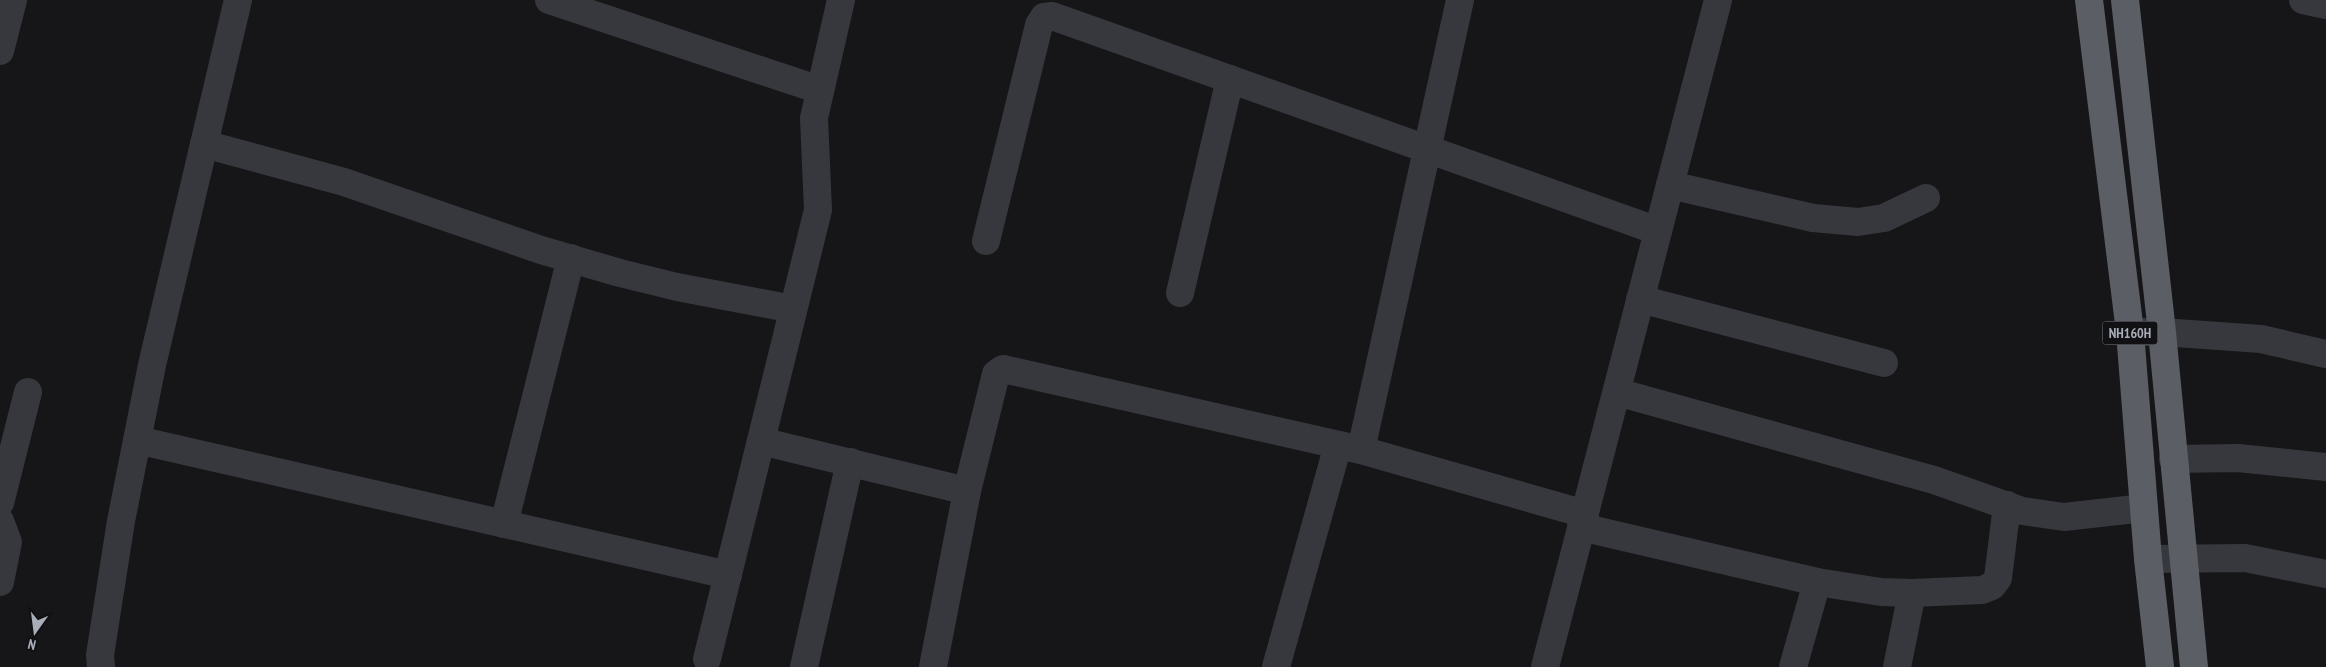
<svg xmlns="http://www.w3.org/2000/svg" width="2326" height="667" viewBox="0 0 2326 667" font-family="'PT Sans Narrow',sans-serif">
	<rect width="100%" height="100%" fill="#161618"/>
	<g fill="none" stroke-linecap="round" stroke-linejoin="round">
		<!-- minor -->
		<g stroke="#37383d" stroke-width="28">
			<path d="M549,0L820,90"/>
			<path d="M1460,0L1361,450L1585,514"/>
			<path d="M2303,0L2326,5"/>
			<path d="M0,51L13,0"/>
			<path d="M204,144L344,182L541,250L620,273L677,287L793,309"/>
			<path d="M1670,185L1813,218L1858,222L1884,218L1926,198"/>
			<path d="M986,241L1039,25L1044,17L1052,16L1658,231"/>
			<path d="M1180,293L1230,79"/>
			<path d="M1640,299L1884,363"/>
			<path d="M2130,332H2162L2261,339L2326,354"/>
			<path d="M1617,392L1934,480L2022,511L2064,517L2144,508"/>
			<path d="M137,440L728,575"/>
			<path d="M761,441L967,491"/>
			<path d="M2173,459L2238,458L2326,467"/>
			<path d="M0,503L28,392"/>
			<path d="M0,521L8,542L0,582"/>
			<path d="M504,524L571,258"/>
			<path d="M1581,527L1817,582L1881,592L1912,593L1982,590L1992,586L1998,578L2007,505"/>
			<path d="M2148,559L2245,558L2326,574"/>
			<path d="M707,659L818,210L814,118L841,0"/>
			<path d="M101,667L100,655L121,521L152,365L238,0"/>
			<path d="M804,667L850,462"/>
			<path d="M933,667L967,491L996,374L1003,369L1361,450"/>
			<path d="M1276,667L1338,445"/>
			<path d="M1545,667L1718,0"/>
			<path d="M1793,667L1817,582"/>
			<path d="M1897,667L1912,593"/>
		</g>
		<!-- trunk -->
		<g stroke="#5b5e65" stroke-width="28">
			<path d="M2089,0L2130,332L2148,559L2160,667"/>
			<path d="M2125,0L2162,332L2194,667"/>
		</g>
	</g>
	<g text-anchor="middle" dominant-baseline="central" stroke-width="4" stroke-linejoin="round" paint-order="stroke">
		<!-- shield labels -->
		<rect fill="#111113" stroke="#7b7e86" stroke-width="1" x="2102.5" y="321.5" width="55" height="23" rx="4"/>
		<g font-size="14" font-weight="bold" fill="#a8adb8">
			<text x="2130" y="333">NH160H</text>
		</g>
	</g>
	<!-- north arrow -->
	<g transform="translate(35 632) rotate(194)" stroke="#111113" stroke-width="4" paint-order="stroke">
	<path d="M0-4L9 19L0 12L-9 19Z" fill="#a8adb8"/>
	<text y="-8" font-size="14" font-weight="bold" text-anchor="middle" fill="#a8adb8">N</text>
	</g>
</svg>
